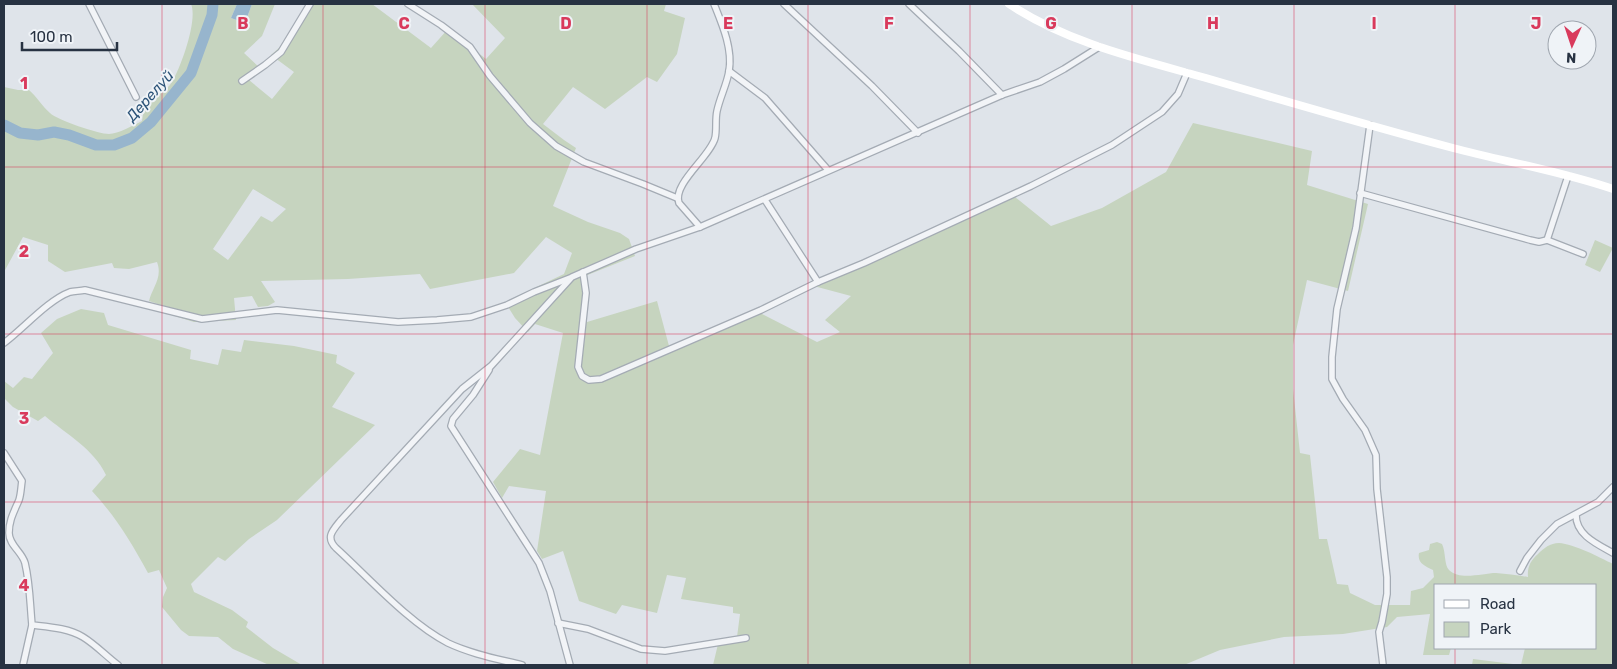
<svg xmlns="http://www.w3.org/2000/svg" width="1617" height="669" viewBox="0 0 1617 669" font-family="Rubik,sans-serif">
	<rect width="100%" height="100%" fill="#dfe4ea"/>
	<!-- green -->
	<g fill="#c6d4bf" fill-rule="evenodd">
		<path d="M191,4H237L231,18L245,23L252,4H275L262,36L244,53L262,70L249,80L272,99L294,72L271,55L280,47L307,4H372L431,48L448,29L486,59L505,38L472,4H666L664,11L685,18L677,54L657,82L647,77L605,109L573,87L543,124L564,140L576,148L553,206L588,222L620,233L629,239L635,256L585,276L587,322L657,301L669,346L754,310L817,342L840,332L825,320L851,296L810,285L1010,193L1051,226L1102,208L1166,172L1193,123L1312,151L1307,185L1368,204L1348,291L1307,280L1293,345V389L1300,453L1310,455L1319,539H1327L1337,584L1348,585L1350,593L1375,605H1410L1411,591L1423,588L1434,577L1433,570C1425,566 1417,563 1419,553L1429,550L1430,544L1437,542L1442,544C1446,552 1444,565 1449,570C1460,581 1483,573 1496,573C1507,574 1517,575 1528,577C1527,567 1531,560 1538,554C1544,548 1550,543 1559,543C1574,544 1599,557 1613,564V665H1472L1473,659L1521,665L1525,648H1596V585H1436V648H1451L1449,655H1423L1430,614L1397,617L1387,627L1343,634L1284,637L1220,650L1184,665H713L719,640L737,637L740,614L733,613V607L681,599L686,578L667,575L657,613L622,605L616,614L579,601L563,551L542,559L537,551L546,491L509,486L502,498L493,482L520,449L540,455L563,333L535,324L528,332L515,318L505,302L564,274L572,253L546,237L514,273L430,289L420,274L348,279L261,281L275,302L268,306L258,307L252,296L234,298L236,320L194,322L168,314L170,308L149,301C152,288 163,278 157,262L129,269L114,268L112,263L65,272L48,261V245L23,237L4,272V87L18,90H29C37,97 42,106 50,113C57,120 99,134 109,134C118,134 134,125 142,121L145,103C154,96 166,92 172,82C181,67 198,20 191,4ZM253,189L286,209L272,222L261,216L228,260L213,249Z"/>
		<path d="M1595,240L1613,248L1600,272L1585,265Z"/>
		<path d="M81,309L104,313L108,325L191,350L190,359L218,365L222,349L241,352L244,340L294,346L337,355L336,363L355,373L332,407L375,425L277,520L249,539L225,561L218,557L191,584L194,592L232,610L248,622L246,627L273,648L302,665H269L233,649L218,637L189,636L181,630L162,607L163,597L167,588L159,570L148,573C131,542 116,517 92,491L106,475C95,450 65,433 45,416L38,421L13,407L4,398V381L13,388L24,377L32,379L53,353L41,333L57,319Z"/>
	</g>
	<!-- water -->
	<path fill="#97b5cd" d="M237,4H252L245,23L231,18Z"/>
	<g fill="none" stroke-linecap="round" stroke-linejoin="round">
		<!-- river -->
		<path stroke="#97b5cd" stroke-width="11" d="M4,125L20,133L38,135L54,132L69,135L96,145H114L132,138L151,122L191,73L212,15L213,4"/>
		<defs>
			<g id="minor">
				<path d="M89,4L136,97"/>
				<path d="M408,4L441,25L470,47L490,76L530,123L556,146L584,162L643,184L677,198"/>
				<path d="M784,4L872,86L918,133"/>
				<path d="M909,4L959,51L1002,95"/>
				<path d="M729,71L765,98L828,170"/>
				<path d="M242,81L265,65L281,52L310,4"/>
				<path d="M1370,125L1356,228L1337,309L1332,357V379L1343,399L1365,430L1376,455L1377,489L1387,577V594L1382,622L1379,632L1383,665"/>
				<path d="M1360,193L1530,240L1539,242L1547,240L1583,254"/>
				<path d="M765,200L818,282L864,263L1031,186L1112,145L1162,112L1178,94L1187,73"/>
				<path d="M700,227L679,203C672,184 710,157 715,138C717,129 715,120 717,111C720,97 727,84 729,71C733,49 722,24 714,4"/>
				<path d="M1547,240L1568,176"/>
				<path d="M583,272L586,293L578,367L582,376L589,380L601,379L761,310L818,282"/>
				<path d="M4,343C23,329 48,300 70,292C74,291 80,291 85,290L202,319L277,310L398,322L437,320L471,317L507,305L534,292L570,278"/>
				<path d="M489,370L473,395L453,419L451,426L539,563L550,591L570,665"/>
				<path d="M4,453L22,481C21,487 21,494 19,500C14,512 9,520 9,533C9,545 22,552 25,563C30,584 30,604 32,625C49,627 68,628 83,637C96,645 106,656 118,665"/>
				<path d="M1576,515C1576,535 1597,544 1613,553"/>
				<path d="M1520,571L1527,558L1541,540L1557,524L1598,502L1613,487"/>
				<path d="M558,623L588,629L641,649L665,651L746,638"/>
				<path d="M23,665L32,625"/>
				<path d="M522,665C498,659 471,654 448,643C409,623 369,578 336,548C325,537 333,530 341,520L462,389L491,366L572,277L636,249L700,227L1002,95L1040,82L1064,69L1099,47"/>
			</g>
		</defs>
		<!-- minor casing -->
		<use href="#minor" stroke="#a4abb4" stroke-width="8"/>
		<!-- minor -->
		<use href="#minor" stroke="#f2f4f7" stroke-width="5.5"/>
		<!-- secondary -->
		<path stroke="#fff" stroke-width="8" d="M1009,4C1068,43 1138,59 1206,78C1288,102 1370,126 1453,148C1506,162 1561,171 1613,189"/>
	</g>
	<!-- grid -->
	<path fill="none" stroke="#d93a5c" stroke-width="1" stroke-opacity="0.55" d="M162,4V665M323,4V665M485,4V665M647,4V665M808,4V665M970,4V665M1132,4V665M1294,4V665M1455,4V585M4,167H1613M4,334H1613M4,502H1613M1455,648V665"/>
	<g text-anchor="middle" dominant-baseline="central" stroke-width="4" stroke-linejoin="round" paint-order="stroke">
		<!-- water labels -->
		<g font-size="15" font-style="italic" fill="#2d5479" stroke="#eff3f7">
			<text transform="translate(150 96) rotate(-48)">Дерелуй</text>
		</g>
	</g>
	<g font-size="16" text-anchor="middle" font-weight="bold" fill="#d93a5c" stroke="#eff3f7" stroke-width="4" stroke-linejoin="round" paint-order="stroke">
		<text x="243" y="29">B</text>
		<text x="404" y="29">C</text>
		<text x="566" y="29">D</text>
		<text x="728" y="29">E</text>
		<text x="889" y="29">F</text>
		<text x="1051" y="29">G</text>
		<text x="1213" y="29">H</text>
		<text x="1374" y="29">I</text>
		<text x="1536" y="29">J</text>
		<text x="24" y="89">1</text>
		<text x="24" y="257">2</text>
		<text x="24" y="424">3</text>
		<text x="24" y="591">4</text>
	</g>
	<!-- border -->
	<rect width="1617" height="669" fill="none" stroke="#273242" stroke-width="10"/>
	<!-- legend -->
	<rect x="1434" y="584" width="162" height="65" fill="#eff3f7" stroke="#9fa6af"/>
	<rect x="1444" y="600" width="25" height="8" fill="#ffffff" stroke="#9fa6af"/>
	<text x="1480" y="609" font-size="15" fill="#273242">Road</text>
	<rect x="1444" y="622" width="25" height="15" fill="#c6d4bf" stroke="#9fa6af"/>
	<text x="1480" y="634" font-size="15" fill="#273242">Park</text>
	<!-- north arrow -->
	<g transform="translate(1572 45) rotate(183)"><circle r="24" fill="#eff3f7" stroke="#9fa6af"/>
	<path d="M0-4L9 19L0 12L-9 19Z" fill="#d93a5c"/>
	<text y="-8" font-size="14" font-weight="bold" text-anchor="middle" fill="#273242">N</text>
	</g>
	<!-- scale -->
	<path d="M22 42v8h95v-8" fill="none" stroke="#273242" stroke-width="2.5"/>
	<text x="30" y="42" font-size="15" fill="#273242" stroke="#eff3f7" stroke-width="4" paint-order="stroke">100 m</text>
</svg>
